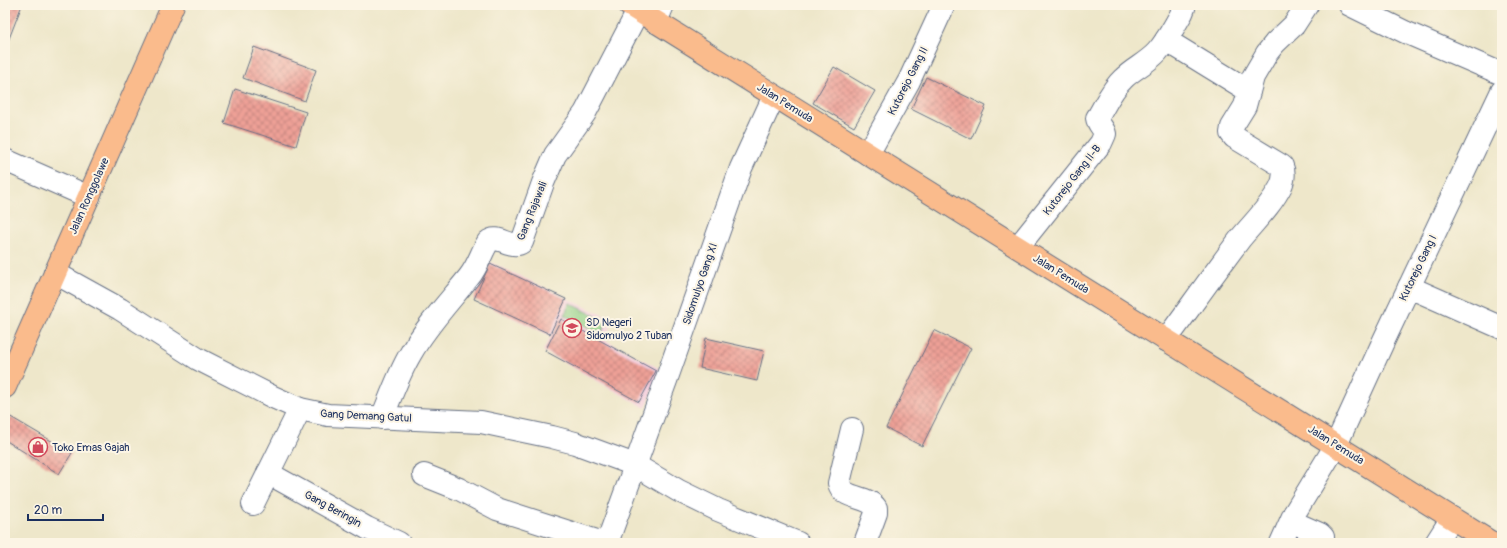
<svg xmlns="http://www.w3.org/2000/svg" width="1507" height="548" viewBox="0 0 1507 548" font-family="Pangolin,sans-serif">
	<defs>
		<pattern id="park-crowns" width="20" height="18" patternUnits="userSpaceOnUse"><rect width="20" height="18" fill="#93d187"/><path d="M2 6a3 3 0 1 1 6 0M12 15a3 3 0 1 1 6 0" fill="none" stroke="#77aa72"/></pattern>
		<pattern id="building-cross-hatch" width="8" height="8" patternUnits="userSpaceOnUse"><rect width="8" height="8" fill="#eea096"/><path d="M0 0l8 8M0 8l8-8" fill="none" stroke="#c0837e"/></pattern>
	</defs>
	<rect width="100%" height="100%" fill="#fcf5e5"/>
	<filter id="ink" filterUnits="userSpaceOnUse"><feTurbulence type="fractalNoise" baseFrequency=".025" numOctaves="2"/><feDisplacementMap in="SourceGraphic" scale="8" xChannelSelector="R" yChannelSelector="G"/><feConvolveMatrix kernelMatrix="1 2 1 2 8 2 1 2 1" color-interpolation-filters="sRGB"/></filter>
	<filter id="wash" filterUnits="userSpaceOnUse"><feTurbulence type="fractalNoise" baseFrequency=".012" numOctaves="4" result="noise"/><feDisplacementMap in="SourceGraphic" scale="16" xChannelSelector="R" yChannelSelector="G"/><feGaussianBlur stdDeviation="0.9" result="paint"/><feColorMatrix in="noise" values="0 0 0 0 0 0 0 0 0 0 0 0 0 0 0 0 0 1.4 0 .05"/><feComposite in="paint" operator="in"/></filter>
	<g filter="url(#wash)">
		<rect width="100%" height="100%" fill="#eee7ca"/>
		<!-- built -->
		<path fill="#f4cfde" d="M490,262L613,320L605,340L660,369L646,408L543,351L551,336L473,299Z"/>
		<!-- park -->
		<path fill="url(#park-crowns)" stroke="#578072" d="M570,303L607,322L601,334L564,315Z"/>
		<g id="blocks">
			<!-- building -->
			<g fill="url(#building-cross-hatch)">
				<path d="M5,5H22L5,49Z"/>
				<path d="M254,47L316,70L305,101L243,78Z"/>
				<path d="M834,67L875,91L854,127L813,103Z"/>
				<path d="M926,77L986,106L971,139L911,109Z"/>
				<path d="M235,89L306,112L296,146L224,123Z"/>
				<path d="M490,264L566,299L550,334L474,299Z"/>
				<path d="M561,319L656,371L639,402L545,351Z"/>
				<path d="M934,330L971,348L922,446L886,428Z"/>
				<path d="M706,338L764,351L757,381L700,368Z"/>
				<path d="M9,416L72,453L59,474L5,440V424Z"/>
			</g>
		</g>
	</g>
	<g filter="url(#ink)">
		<use href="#blocks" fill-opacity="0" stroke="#656f84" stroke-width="1"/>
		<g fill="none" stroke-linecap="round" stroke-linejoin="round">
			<defs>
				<g id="minor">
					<path d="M1350,5L1405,32L1502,74"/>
					<path d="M656,22L663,5"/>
					<path d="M1166,40L1249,91"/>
					<path d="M868,154L909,81L944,5"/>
					<path d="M5,160L89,197"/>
					<path d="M1018,247L1101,143L1105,134C1104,128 1098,125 1097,118L1099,115C1106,103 1112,89 1123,79C1133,69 1147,63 1157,52C1167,41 1174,26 1182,13L1184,8L1181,5"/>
					<path d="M55,273L120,309L198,359L273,397L300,409L328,415L481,422L552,437L575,443L635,465L679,491L718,510L798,543"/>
					<path d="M1409,287L1502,328"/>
					<path d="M1166,340C1191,306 1215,272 1240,239C1253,223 1271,206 1281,186C1284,179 1285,173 1282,166L1234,137L1231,133L1232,127L1245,106L1253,77L1267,53L1275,43L1294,25L1307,5"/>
					<path d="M382,418C391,396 399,373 411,353C427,325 449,302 469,277C478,266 481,253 488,242C498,233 511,250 522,242L543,183L555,155L585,113L638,11"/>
					<path d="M852,429L839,483C842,500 868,495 876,508V513L865,543"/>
					<path d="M268,473L367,528L399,543"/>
					<path d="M424,475L459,489L497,509L603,543"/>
					<path d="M253,504L300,409"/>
					<path d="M607,543L668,375L741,168L774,96"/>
					<path d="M1281,543L1294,514"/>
					<path d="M1323,543V537L1320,534L1295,523L1294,514L1336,445L1384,340L1502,91"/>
					<path d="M1436,543L1452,518"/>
				</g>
				<g id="major">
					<path d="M629,5L1492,543"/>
					<path d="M5,387L173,5"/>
				</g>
			</defs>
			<!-- minor casing -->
			<use href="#minor" stroke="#656f84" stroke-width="24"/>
			<!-- major casing -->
			<use href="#major" stroke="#656f84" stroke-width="24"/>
			<!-- minor -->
			<use href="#minor" stroke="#fff" stroke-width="22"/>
			<!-- major -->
			<use href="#major" stroke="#fabb8c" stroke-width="22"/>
		</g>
	</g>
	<!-- icons -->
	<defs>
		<symbol id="school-ring" viewBox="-11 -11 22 22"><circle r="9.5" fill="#fcf5e5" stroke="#d1495b" stroke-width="1.5"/><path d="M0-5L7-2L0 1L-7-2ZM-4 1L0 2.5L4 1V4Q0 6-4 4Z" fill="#d1495b"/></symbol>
		<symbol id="shop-ring" viewBox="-11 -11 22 22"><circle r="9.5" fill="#fcf5e5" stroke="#d1495b" stroke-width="1.5"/><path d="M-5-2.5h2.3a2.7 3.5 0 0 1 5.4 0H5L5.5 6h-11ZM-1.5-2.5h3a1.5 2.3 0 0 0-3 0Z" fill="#d1495b"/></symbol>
	</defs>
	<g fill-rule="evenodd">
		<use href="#school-ring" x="561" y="317" width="22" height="22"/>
		<use href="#shop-ring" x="27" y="436" width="22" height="22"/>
	</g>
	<g text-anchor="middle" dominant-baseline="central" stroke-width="4" stroke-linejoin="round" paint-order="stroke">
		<!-- street labels -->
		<g font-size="11" fill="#1b2f5e" stroke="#fcf5e5">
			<text transform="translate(908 81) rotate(-63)">Kutorejo Gang II</text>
			<text transform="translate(785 103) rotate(32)">Jalan Pemuda</text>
			<text transform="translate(1072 180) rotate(-52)">Kutorejo Gang II-B</text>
			<text transform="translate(89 196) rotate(-66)">Jalan Ronggolawe</text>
			<text transform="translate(532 211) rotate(-68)">Gang Rajawali</text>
			<text transform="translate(1418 268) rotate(-64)">Kutorejo Gang I</text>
			<text transform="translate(1061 274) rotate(32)">Jalan Pemuda</text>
			<text transform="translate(700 284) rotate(-71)">Sidomulyo Gang XI</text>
			<text transform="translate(366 416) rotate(3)">Gang Demang Gatul</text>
			<text transform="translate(1336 445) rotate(32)">Jalan Pemuda</text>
			<text transform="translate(333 509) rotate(29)">Gang Beringin</text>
		</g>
		<!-- poi labels -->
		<g font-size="11" fill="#1b2f5e" stroke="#fcf5e5" text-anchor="start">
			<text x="586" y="322">SD Negeri<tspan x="586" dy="13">Sidomulyo 2 Tuban</tspan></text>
			<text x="52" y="447">Toko Emas Gajah</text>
		</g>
	</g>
	<!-- margin -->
	<rect width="1507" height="548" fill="none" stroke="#fcf5e5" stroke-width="20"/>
	<!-- scale -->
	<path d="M28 514v6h75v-6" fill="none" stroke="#1b2f5e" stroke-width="2"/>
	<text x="34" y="514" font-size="12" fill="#1b2f5e" stroke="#fcf5e5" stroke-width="3" paint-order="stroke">20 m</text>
</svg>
